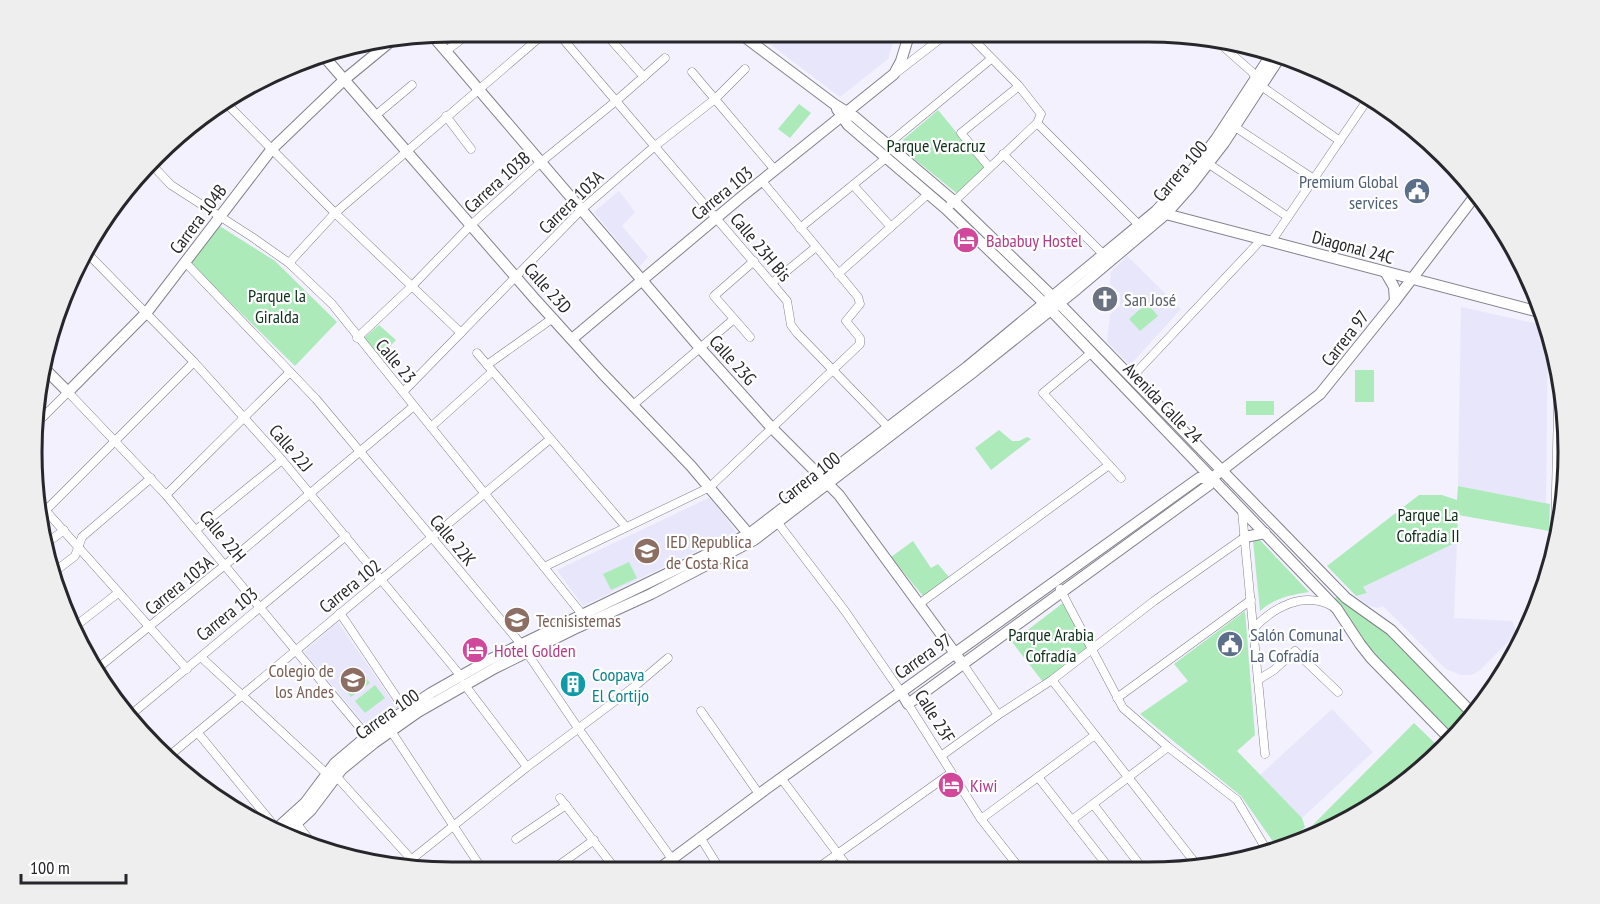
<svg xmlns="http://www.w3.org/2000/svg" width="1600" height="904" viewBox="0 0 1600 904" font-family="'PT Sans Narrow',sans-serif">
	<rect width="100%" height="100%" fill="#f2f1fd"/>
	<!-- built -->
	<g fill="#e8e6fa">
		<path d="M754,32H896L888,59L840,97Z"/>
		<path d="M619,191L635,212L622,226L648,257L639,267L594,212Z"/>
		<path d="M1127,256L1181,309L1130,365L1107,342L1110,315L1120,306V293L1110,284L1111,272Z"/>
		<path d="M1461,307L1548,326L1546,503L1458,486Z"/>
		<path d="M711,497L736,532L583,606L557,570Z"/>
		<path d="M1457,542L1454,618L1512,621L1517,633L1479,671L1471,675H1461L1446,669L1383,606L1377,608L1367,605L1356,596L1367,593L1363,587Z"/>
		<path d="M338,622L397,708L368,728L304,652Z"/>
		<path d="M1332,709L1373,752L1302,818L1260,775Z"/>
	</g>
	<!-- green -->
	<g fill="#adeaba">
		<path d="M799,104L811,113L790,138L778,129Z"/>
		<path d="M938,110L985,167L959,195L897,145Z"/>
		<path d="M218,225L275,261L337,322L295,366L189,262Z"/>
		<path d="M1147,303L1158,316L1140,331L1129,319Z"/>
		<path d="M379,325L396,340L378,359L363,339Z"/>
		<rect x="1355" y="370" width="19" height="32"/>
		<rect x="1246" y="401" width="28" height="14"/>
		<path d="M999,430L1012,441H1019L1027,437L1031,439L991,470L975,448Z"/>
		<path d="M1458,486L1550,504L1549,531L1458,515L1457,542L1363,587L1367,593L1356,596L1327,566L1419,495H1442L1457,500Z"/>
		<path d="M1259,539L1309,592C1290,595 1275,598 1260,611L1253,541Z"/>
		<path d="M913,541L931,568L938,564L949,577L923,596L891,557Z"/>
		<path d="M629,562L637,578L611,590L603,574Z"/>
		<path d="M1338,596L1386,631L1470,717L1455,737L1370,651L1334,599Z"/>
		<path d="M1063,603L1088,648L1043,682L1012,642Z"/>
		<path d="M1245,611L1255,735L1237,751L1302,818L1305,827L1279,850L1241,796L1140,714L1188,681L1174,664Z"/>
		<path d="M359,669L370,683L351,697L340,683Z"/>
		<path d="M375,685L385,698L365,713L355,701Z"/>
		<path d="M1414,723L1443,751L1381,802L1293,845Z"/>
	</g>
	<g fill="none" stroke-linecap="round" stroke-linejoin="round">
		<defs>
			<g id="street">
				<path d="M557,32L787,301L791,325L797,333L888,427"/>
				<path d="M604,32L644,77"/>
				<path d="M1217,41L1252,72L1264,88L1340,141"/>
				<path d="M446,51L471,32"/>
				<path d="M692,72L775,170"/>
				<path d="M896,73L949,32"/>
				<path d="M1331,76L1367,100"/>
				<path d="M226,103L335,213L461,333"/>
				<path d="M375,116L412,85"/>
				<path d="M446,116L471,149"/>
				<path d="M1037,123L1139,225"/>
				<path d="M1235,127L1314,179"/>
				<path d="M887,145L991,59"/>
				<path d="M1003,154L1104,255"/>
				<path d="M1209,164L1288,217"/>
				<path d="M152,165L171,185L252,237L289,263L332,304L581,613"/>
				<path d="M989,167L961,133L1019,86"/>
				<path d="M853,185L891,227"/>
				<path d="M946,209L1037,123L1041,114L1019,86L966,32"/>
				<path d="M800,228L886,158"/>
				<path d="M1271,242L1370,96"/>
				<path d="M87,253L194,362L282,460L460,675"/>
				<path d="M185,262L316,399L521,644L578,728L672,859"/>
				<path d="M289,263L335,213L546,32"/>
				<path d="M838,274L928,194"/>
				<path d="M772,283L816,247"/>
				<path d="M750,337L714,296L754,261"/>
				<path d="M357,338L412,286L471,225L541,162L616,101L665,58"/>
				<path d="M477,353L626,527"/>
				<path d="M1091,353L1043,393L1121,478"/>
				<path d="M487,365L553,318"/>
				<path d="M1131,378L1261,240"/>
				<path d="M403,392L582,209L655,146L715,99L745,69"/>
				<path d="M633,405L734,319"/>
				<path d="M38,422L68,392L166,495L367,736"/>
				<path d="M431,427L492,372"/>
				<path d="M166,495L290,372"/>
				<path d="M38,502L187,669"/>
				<path d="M46,510L194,362"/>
				<path d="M1242,511L1265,754"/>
				<path d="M778,523L845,611L901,692"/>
				<path d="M196,530L282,460"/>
				<path d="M1555,531L1559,370"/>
				<path d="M47,543L64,530"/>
				<path d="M544,567L710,487L860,344V338L846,321L860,304L858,297L762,181"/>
				<path d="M54,572L75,556L82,537L151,478"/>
				<path d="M1060,589L1123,708L1168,747L1237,800L1269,854"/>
				<path d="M919,604L1109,465"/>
				<path d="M340,613L405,710"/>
				<path d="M73,628L118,593"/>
				<path d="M1254,628C1274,607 1303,591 1332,606"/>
				<path d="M201,657L328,775"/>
				<path d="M963,664L998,715"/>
				<path d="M98,668L225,565L414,406"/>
				<path d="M1052,680L1200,869"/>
				<path d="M1258,680L1274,670L1295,651L1338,692"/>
				<path d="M464,684L527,767"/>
				<path d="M1117,698L1251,600"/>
				<path d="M908,704L981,819L1021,870"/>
				<path d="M701,711L759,794"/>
				<path d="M128,717L346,536"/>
				<path d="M391,731L478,863"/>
				<path d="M198,733L277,829"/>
				<path d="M169,756L550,439"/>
				<path d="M941,756L998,715L1052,680L1154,601L1245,537"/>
				<path d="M336,776L411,859"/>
				<path d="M1038,777L1110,869"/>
				<path d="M781,778L850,870"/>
				<path d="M560,798L617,871"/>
				<path d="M1093,804L1143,869"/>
				<path d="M981,819L1095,735"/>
				<path d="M1072,820L1168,747"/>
				<path d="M297,824L318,851"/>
				<path d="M700,837L721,871"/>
				<path d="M516,839L566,805"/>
				<path d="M402,867L527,767L635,686L668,658"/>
				<path d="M815,870L951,773"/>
				<path d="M551,871L594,840"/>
			</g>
			<g id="secondary">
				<path d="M738,32L834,104L855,117L955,202L1053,297L1346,598L1391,630L1473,714"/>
				<path d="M432,35L700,348L771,427L839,495L963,664"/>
				<path d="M321,53L534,298L602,373L691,466L752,538"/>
				<path d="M837,109L848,125L946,209L1045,304L1337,609L1360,644L1371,658L1452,741"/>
				<path d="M1162,213L1543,313"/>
				<path d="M1386,273L1394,287L1395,301"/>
				<path d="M572,339L740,198L894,74L901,61L910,32"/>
				<path d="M43,367L68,392L147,312L271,150L345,79L390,42"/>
				<path d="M1245,537L1265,533"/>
				<path d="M901,692L908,704L1209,485L1212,478L1320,394L1395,301L1478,192"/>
				<path d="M274,831L305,803L335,763L367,736L431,693L489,660L749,534L967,367L1156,211L1184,181L1216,139L1273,52"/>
				<path d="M284,835L311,810L342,769L374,743L418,712L495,668L574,629L651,594L754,540L972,373L1077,289L1166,214L1190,187L1224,143L1282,54"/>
				<path d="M656,871L766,789L1199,478H1212"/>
			</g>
		</defs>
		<!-- street casing -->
		<use href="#street" stroke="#83828c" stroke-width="9"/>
		<!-- secondary casing -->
		<use href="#secondary" stroke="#83828c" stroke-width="12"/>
		<!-- street -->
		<use href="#street" stroke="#fff" stroke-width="8"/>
		<!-- secondary -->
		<use href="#secondary" stroke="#fff" stroke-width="10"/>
	</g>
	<!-- icons -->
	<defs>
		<symbol id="civic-disc" viewBox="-11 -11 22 22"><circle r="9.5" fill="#5c6f8a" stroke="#fff"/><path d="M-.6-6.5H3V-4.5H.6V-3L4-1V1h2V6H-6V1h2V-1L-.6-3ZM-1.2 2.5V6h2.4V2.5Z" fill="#fff"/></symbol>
		<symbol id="hotel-disc" viewBox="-11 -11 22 22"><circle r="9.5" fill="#d1479c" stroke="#fff"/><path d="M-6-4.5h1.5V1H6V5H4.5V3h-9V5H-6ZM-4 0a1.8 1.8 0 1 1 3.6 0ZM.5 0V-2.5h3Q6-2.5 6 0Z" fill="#fff"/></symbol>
		<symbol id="church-disc" viewBox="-11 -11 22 22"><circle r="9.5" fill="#6b7280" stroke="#fff"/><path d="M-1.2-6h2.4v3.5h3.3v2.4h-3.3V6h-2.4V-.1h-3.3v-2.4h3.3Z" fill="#fff"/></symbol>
		<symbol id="school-disc" viewBox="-11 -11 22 22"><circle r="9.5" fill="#8d6e63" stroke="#fff"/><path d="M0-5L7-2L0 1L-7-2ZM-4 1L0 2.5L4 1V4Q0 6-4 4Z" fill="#fff"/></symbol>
		<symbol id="university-disc" viewBox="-11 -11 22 22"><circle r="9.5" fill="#8d6e63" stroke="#fff"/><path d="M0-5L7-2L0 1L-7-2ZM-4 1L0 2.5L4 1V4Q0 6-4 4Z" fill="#fff"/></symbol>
		<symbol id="building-disc" viewBox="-11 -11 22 22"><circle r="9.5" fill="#0f9aa8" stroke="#fff"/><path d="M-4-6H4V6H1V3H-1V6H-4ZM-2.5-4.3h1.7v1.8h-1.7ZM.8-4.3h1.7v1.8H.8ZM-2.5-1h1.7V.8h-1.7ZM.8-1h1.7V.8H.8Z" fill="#fff"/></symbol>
	</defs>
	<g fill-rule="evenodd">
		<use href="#civic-disc" x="1402" y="176" width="30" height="30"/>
		<use href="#hotel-disc" x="951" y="225" width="30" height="30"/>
		<use href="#church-disc" x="1090" y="284" width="30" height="30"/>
		<use href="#school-disc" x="632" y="536" width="30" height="30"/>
		<use href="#university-disc" x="502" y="605" width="30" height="30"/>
		<use href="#civic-disc" x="1215" y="629" width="30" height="30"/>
		<use href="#hotel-disc" x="460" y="635" width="30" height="30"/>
		<use href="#school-disc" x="338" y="665" width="30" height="30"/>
		<use href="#building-disc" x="558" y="669" width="30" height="30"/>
		<use href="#hotel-disc" x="936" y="770" width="30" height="30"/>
	</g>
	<g text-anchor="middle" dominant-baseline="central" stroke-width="4.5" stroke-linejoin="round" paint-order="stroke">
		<!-- park labels -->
		<g font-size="18" fill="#0d3219" stroke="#fff">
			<text x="936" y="145">Parque Veracruz</text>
			<text x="277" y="295">Parque la<tspan x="277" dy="21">Giralda</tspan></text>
			<text x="1428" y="514">Parque La<tspan x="1428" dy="21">Cofradía II</tspan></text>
			<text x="1051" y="634">Parque Arabia<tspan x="1051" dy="21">Cofradía</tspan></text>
		</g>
		<!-- street labels -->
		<g font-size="18" fill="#27262b" stroke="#fff">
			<text transform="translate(1180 171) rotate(-50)">Carrera 100</text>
			<text transform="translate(497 182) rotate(-42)">Carrera 103B</text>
			<text transform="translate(722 193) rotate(-39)">Carrera 103</text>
			<text transform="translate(571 202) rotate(-44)">Carrera 103A</text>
			<text transform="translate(198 219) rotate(-53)">Carrera 104B</text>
			<text transform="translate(761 247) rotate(50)">Calle 23H Bis</text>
			<text transform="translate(1353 247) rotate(15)">Diagonal 24C</text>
			<text transform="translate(548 288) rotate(48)">Calle 23D</text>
			<text transform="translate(1345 338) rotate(-52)">Carrera 97</text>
			<text transform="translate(733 360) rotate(48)">Calle 23G</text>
			<text transform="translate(396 361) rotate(50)">Calle 23</text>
			<text transform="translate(1163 403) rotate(46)">Avenida Calle 24</text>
			<text transform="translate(291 448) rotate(49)">Calle 22J</text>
			<text transform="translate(809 478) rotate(-38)">Carrera 100</text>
			<text transform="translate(223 536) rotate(50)">Calle 22H</text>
			<text transform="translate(453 540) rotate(50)">Calle 22K</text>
			<text transform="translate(179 585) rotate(-39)">Carrera 103A</text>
			<text transform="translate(350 586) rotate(-39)">Carrera 102</text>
			<text transform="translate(227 614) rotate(-39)">Carrera 103</text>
			<text transform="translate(923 656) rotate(-35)">Carrera 97</text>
			<text transform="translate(387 714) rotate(-35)">Carrera 100</text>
			<text transform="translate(935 716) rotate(58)">Calle 23F</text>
		</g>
		<!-- service labels -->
		<g font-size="18" fill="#4e5e75" stroke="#fff" text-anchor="end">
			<text x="1398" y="181">Premium Global<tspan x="1398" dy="21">services</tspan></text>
			<text x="1250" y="634" text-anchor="start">Salón Comunal<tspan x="1250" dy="21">La Cofradía</tspan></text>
		</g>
		<!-- hotel labels -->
		<g font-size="18" fill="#b23c85" stroke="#fff" text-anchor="start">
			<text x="986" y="240">Bababuy Hostel</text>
			<text x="494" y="650">Hotel Golden</text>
			<text x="970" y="785">Kiwi</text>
		</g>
		<!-- worship labels -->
		<g font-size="18" fill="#5b616d" stroke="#fff" text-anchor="start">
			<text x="1124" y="299">San José</text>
		</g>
		<!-- education labels -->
		<g font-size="18" fill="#785e54" stroke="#fff" text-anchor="start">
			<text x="666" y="541">IED Republica<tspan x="666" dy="21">de Costa Rica</tspan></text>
			<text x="536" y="620">Tecnisistemas</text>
			<text x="334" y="670" text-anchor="end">Colegio de<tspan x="334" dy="21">los Andes</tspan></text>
		</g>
		<!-- culture labels -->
		<g font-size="18" fill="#0d838f" stroke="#fff" text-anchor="start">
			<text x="592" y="674">Coopava<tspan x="592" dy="21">El Cortijo</tspan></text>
		</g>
	</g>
	<!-- crop -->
	<path d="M0 0H1600V904H0ZM452 42H1148A410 410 0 0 1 1558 452V452A410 410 0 0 1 1148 862H452A410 410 0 0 1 42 452V452A410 410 0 0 1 452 42Z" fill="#eee" fill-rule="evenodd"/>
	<path fill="none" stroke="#27262b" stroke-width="3" d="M452 42H1148A410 410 0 0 1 1558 452V452A410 410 0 0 1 1148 862H452A410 410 0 0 1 42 452V452A410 410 0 0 1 452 42Z"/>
	<!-- scale -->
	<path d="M21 874v9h105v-9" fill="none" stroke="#27262b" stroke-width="3"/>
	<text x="30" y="874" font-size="18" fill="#27262b" stroke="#ffffff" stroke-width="4.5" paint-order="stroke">100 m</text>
</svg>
